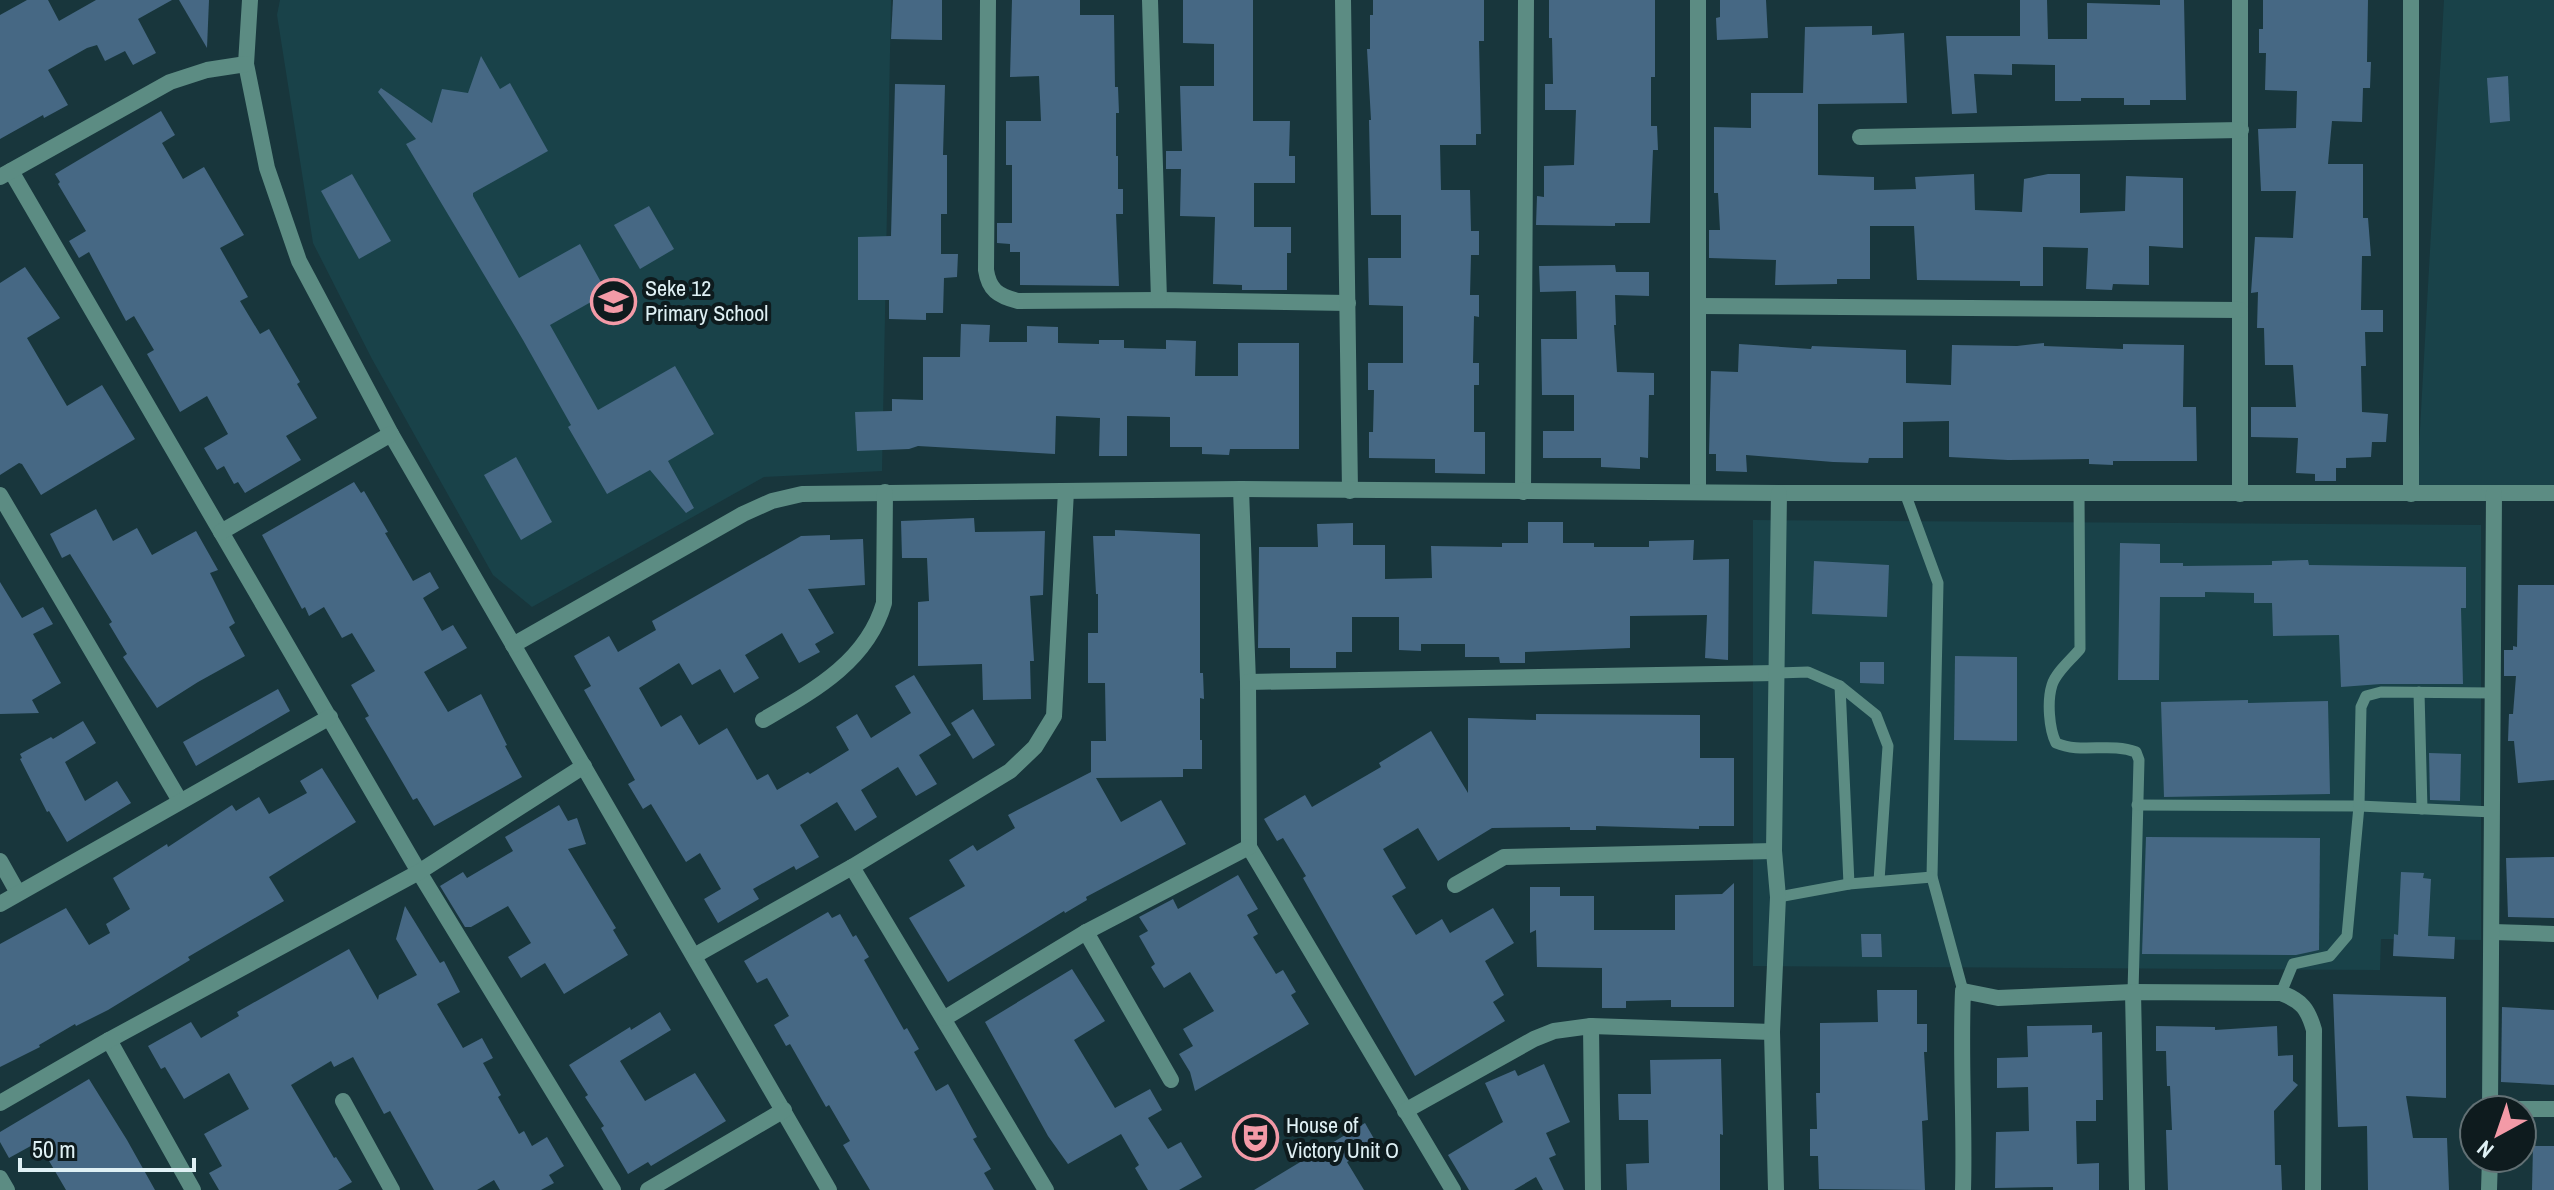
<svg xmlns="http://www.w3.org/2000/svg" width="2554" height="1190" viewBox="0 0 2554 1190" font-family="'Archivo Narrow',sans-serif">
	<rect width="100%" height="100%" fill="#18363c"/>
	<!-- built -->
	<g fill="#194249">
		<path d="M280,0H891L882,471L764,477L532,607L493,575L372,359L313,243L277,15Z"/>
		<path d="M2444,0H2554V500L2416,501Z"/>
		<path d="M1753,520L2481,525V940L2381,939L2380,970L1753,966Z"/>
	</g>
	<!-- building -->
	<g fill="#466884">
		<path d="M27,0H48L59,21L96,0H172L138,19L156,53L133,65L125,51L105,61L97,45L87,48L48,70L68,105L44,118L43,115L0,139V15Z"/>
		<path d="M179,0H209L207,48Z"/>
		<path d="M893,0H942V40L891,39Z"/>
		<path d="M1012,0H1080V15H1114L1115,87H1118L1119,113H1116V156H1118V189H1123V214H1116L1119,286L1020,285V252H1010V244L997,243V223H1012V165H1006V121H1041L1039,76L1010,77Z"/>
		<path d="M1183,0H1253V121H1290L1289,156H1295V183H1254V227H1291V253H1287V290H1242V285L1213,284L1215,217L1180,216L1181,169H1166V151H1182L1180,86H1214V44L1183,43Z"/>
		<path d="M1373,0H1484V41H1479L1481,134H1476V145H1440L1441,190H1470L1471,231H1479V255H1471L1470,295H1479V317L1474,316L1473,363H1479V385H1474V432H1485V474L1435,473V459L1369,458V432H1373L1374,390H1368V363H1403V306L1369,305L1368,258H1401V215H1371L1369,120H1371L1367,49H1370V15H1373Z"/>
		<path d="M1549,0H1655V77H1651V126H1657L1658,150H1653L1650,223H1615V226L1536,225L1537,196L1544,197V166L1574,165L1576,110H1545V84H1553L1552,38H1549Z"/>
		<path d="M1720,0H1766L1768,38L1717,40L1716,18L1720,17Z"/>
		<path d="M2020,0H2047L2048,39H2087V3L2160,5V0H2184L2186,100H2150V105H2124V98H2081V101H2055V65L2012,64V75L1974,74L1977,113L1952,114L1946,36H2020Z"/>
		<path d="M2263,0H2368L2367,62H2371L2370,88H2363L2362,122L2332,121L2328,164H2363V218H2368L2371,256H2362L2361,310H2383V332H2365L2366,366H2361L2362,412L2388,414L2386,442H2372L2371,457L2346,458V468H2336V481H2315V474L2296,473L2298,438L2251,437V407H2296L2293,365H2265L2264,328H2257L2258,292L2251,293L2255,237L2293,238L2296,191H2261L2258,129L2296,128L2297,91L2265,90L2266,53H2259V29H2263Z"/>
		<path d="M1872,26V35L1904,33L1907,103L1818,104V175L1874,177V190L1916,189L1915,177L1974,174L1975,210L2022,212L2024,179L2048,174H2080V213L2125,211L2126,176L2183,178V248L2149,246V285L2113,284L2112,290L2086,289L2088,248L2043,247V286H2020V281L1917,280L1914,226H1870V279H1837V284L1775,285L1776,260L1709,258V230H1720L1718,193H1714V127L1751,128V93H1803L1805,27Z"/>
		<path d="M481,56L500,89L510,83L548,151L473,193V196L519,278L580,244L607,293L550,325L598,410L675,366L714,434L668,461L694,508L686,513L650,470L607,494L568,427L571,425L523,340L406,144L416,139L378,92L381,88L432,123L442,89L468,93Z"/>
		<path d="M2508,76L2510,121L2490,123L2487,78Z"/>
		<path d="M895,84L945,85L943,155H947V214H941V254H958L957,277L944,278L943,313H926V320L889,319V300H858V237L891,236Z"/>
		<path d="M161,111L175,135L162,143L183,179L204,167L244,235L220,248L248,297L240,301L260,334L269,329L300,382L297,384L317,418L286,436L301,460L245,493L238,482L234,484L224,466L217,470L204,448L228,434L207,396L180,412L147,354L154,350L134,316L126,321L89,252L79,258L69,241L86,231L58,184L60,182L55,174Z"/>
		<path d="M352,174L391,241L359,259L321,191Z"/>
		<path d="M649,206L674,249L640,269L614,225Z"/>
		<path d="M1615,265L1616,272H1649V296L1615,295L1616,325H1614L1617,372L1654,373V395H1649L1648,458L1640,457V469L1601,467V458H1543V431H1574V395H1542L1541,339H1577L1576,291L1540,292L1539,266Z"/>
		<path d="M25,267L60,318L27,338L67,406L102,385L135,439L41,495L22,464L19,463L0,475V283Z"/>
		<path d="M961,324L990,325L989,342H1027V326L1058,327V343L1099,344V340H1124V348L1166,349V340L1196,341L1195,376H1238V343H1299V449H1230L1229,455L1202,454V447H1170V417L1127,416V456H1099L1100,418L1056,416L1055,454L918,446L909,449L857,451L855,412L892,411V399L923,400V357H960Z"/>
		<path d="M2044,343V346L2123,349V344L2184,345L2183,407H2196L2197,461H2113V465L2089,464V459L2008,460L1949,457V421L1903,422V458H1869L1868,463L1833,462L1746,455L1747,472L1716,471V454H1709L1711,371L1738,372L1739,344L1811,349L1812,346L1906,350V383L1951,385L1952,345L2017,346Z"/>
		<path d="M516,457L552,522L521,540L484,475Z"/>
		<path d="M354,482L361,493L364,491L388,532L385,533L413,581L430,572L439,588L423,598L442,631L453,625L467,648L424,672L448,712L481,694L507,745L505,746L522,777L434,826L417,798L413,800L388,757L365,718L369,716L351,685L375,671L352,633L342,638L324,607L309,616L305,607L302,609L262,535Z"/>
		<path d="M96,509L113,541L137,528L152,555L196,531L218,570L210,573L235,623L229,627L245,656L198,682L157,708L123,657L127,654L109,624L112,622L70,554L62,558L50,534Z"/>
		<path d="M974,518L975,532L1045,531L1043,595L1030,596L1034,661H1030L1031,699L983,700L982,664L918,666V602L929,601L927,558H902L901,521Z"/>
		<path d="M1528,522H1563V543H1594V547H1649V541L1694,540L1693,560L1729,559L1728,660L1705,658L1707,615L1630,616V648L1525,652V663H1500L1499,657H1465V644H1421V651L1399,650V617H1352V652H1336V668H1290V648H1258L1259,547H1318L1317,524L1353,523V545H1385V579L1432,578L1431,546L1502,547V543H1528Z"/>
		<path d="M1115,530L1200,534V673H1203L1204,699L1200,698V740H1202V769H1183V777L1096,778L1121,822L1161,800L1186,844L1086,897L1087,900L1065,913L1064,911L948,982L909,918L965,886L949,860L973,845L977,851L1015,828L1008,815L1091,772V741H1106L1105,683H1088V633H1098V594H1096L1093,536H1115Z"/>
		<path d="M830,535V540L863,539L865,585L808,589L834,633L815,644L820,652L799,663L782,633L745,655L759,678L734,693L720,669L692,685L679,663L639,688L661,727L681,715L699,745L727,728L757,780L768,774L777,790L808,772L810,774L849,750L836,727L857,714L871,738L911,713L895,686L914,675L951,735L919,755L937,784L916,796L898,767L861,790L877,817L855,831L837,802L800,825L819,857L796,870L794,866L753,889L759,899L718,923L704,899L721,889L700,853L686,862L651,804L643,809L628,784L635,780L584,690L591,686L574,656L609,636L618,652L656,630L652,621L801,536Z"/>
		<path d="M2120,543L2160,544V563H2183V566L2272,565V561L2308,560L2309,565L2466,567V608H2461L2463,684H2381L2341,687L2339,635L2273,636L2272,603H2254V593L2205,592V597H2160L2159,680H2118Z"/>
		<path d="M1814,561L1889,565L1887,617L1812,614Z"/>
		<path d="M0,582L22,618L43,607L53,624L33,634L61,683L32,700L39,713L0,714Z"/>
		<path d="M2518,585H2554V780L2518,783L2514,741H2508L2509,714H2513L2516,676H2504V650H2513V646L2517,647Z"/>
		<path d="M1955,656L2017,657V741L1954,740Z"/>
		<path d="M1860,662H1884V684L1860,683Z"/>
		<path d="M278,689L290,711L196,766L183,742Z"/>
		<path d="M2248,700V703L2328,701L2330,794L2164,797L2161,702Z"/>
		<path d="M973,709L995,745L973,759L951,723Z"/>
		<path d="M1536,714L1700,715V758H1734V826H1699V829L1596,826V830H1570V827L1492,828L1438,861L1418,828L1383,849L1406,888L1392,896L1416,935L1442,919L1450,933L1493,908L1514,943L1485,961L1504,995L1493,1002L1505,1021L1415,1076L1303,878L1306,876L1283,838L1277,841L1264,819L1305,795L1312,807L1381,767L1379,763L1431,731L1468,793V718L1536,720Z"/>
		<path d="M83,721L96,743L65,762L85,801L117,781L131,803L67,842L49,811L47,812L20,759L22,758L20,754L51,737L53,739Z"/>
		<path d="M2429,753L2461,754L2460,801L2430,800Z"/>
		<path d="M322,768L356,822L269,877L284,901L188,957L190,960L108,1010L76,1026L75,1024L39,1045L40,1047L0,1067V944L66,908L89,945L110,933L106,924L130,909L113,878L167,844L168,847L232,805L236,811L259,797L269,814L307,793L300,781Z"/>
		<path d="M559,805L568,821L577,818L586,844L568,849L616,928L613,930L628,955L564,994L545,963L521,978L508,957L531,943L508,906L471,927H465L440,886L463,872L467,878L513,851L505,837Z"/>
		<path d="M2146,837L2320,838L2319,950L2296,955L2142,954Z"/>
		<path d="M2554,857V918L2508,917L2506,858Z"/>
		<path d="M2401,872L2424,873L2423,878L2431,879L2428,936L2455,937L2454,959L2393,956L2394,934L2398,935Z"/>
		<path d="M1238,875L1258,909L1247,915L1258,934L1253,937L1276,974L1283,970L1296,992L1291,995L1309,1024L1195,1091L1190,1072L1179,1054L1193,1046L1183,1029L1214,1011L1190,972L1164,988L1151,967L1155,964L1139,936L1148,931L1139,917L1173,899L1178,909Z"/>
		<path d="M1734,883V1007H1671V1000L1626,1001V1008H1602V968L1537,967L1536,930L1530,933V887H1560V896H1594V930H1675V895L1722,894Z"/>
		<path d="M405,906L440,963L444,961L460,992L437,1004L463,1048L482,1038L493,1058L483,1063L501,1095L498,1097L519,1134L524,1131L532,1146L547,1137L564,1166L549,1175L554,1183L541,1190H500L494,1180L477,1190H434L390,1111L384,1114L353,1057L334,1067L331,1061L291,1085L334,1158L336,1157L352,1182L338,1190H219L209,1173L222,1166L204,1134L249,1109L229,1073L184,1099L165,1067L161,1069L148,1046L191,1022L201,1038L239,1016L237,1012L349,949L378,1000L379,995L417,975L396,939Z"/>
		<path d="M828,912L832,918L840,914L853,937L856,935L869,957L864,960L904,1030L907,1028L919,1049L914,1052L936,1091L948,1084L977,1137L973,1139L991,1169L984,1173L994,1190H870L843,1145L850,1141L829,1105L826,1107L790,1044L786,1046L774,1025L789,1016L767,978L757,983L744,961Z"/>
		<path d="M1861,934H1881L1882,957H1862Z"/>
		<path d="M1072,969L1105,1021L1074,1040L1115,1108L1150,1089L1162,1110L1148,1118L1168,1149L1181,1142L1202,1177L1179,1190H1148L1135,1168L1139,1165L1121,1134L1068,1164L1048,1136L985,1022Z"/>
		<path d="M1877,990H1917V1024H1927V1052H1924L1928,1120L1922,1121L1925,1190L1819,1189L1818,1156H1810V1129H1817L1816,1093H1820V1023L1878,1022Z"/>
		<path d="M2333,994L2446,997V1098L2406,1096L2413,1138H2447L2449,1190H2368L2367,1126L2338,1127Z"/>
		<path d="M2502,1007L2554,1010V1085L2501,1082Z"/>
		<path d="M660,1012L671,1030L620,1061L645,1101L695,1073L726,1121L651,1166L648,1162L628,1174L601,1128L604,1126L585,1097L588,1095L569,1065L630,1027L631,1030Z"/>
		<path d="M2092,1025V1033L2102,1032L2103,1100H2096V1121H2076L2077,1164L2099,1163V1190H2053V1187L1995,1188L1996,1132L2029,1131L2028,1087L1997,1088V1058L2028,1057L2027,1026Z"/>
		<path d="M2156,1026L2215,1027V1030L2277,1026L2278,1056L2293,1055V1081L2298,1085L2274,1111L2275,1165H2281L2282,1190H2168L2166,1130H2172L2170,1086H2167L2166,1051H2156Z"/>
		<path d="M1721,1059L1723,1135L1720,1134V1190H1627L1626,1164L1649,1163L1648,1120H1619L1618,1094H1651L1650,1060Z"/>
		<path d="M1544,1064L1570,1122L1546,1133L1556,1155L1549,1158L1564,1190H1543L1536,1177L1514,1190H1469L1448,1155L1503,1122L1485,1083L1515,1070L1518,1076Z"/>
		<path d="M89,1079L127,1140L155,1190H66L38,1142L9,1158L0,1142V1132Z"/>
		<path d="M1365,1123L1377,1144L1347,1162L1364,1190H1254Z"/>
		<path d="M2533,1146H2554V1190H2532Z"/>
	</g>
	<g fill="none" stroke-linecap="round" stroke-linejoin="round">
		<!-- lane -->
		<g stroke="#5c8c83" stroke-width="11">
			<path d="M1905,493L1938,583L1932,877L1963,991"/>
			<path d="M2079,493L2080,649C2071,660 2056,672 2052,685C2047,701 2049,729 2056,743C2081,754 2110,742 2136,752L2139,760L2133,992"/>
			<path d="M1776,673L1808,672L1840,686L1876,715L1888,746L1879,881"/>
			<path d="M1840,686L1849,884"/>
			<path d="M2419,692L2422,809"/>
			<path d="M2137,805L2359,806L2493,812"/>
			<path d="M1778,897L1849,884L1932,877"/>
			<path d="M2281,993L2293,964L2330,956L2347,936L2359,806L2361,707L2366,696L2381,692L2494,693"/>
		</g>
		<!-- street -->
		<g stroke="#5c8c83" stroke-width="16">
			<path d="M250,0L246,64L267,168L299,261L391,434L829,1190"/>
			<path d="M988,0L986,270C989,290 998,296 1018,301L1159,300L1348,303"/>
			<path d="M1150,0L1159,300"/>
			<path d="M1343,0L1350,491"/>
			<path d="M2240,0V494"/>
			<path d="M2411,0V494"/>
			<path d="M1860,137L2241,130"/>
			<path d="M11,171L419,872L613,1190"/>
			<path d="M0,177L170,82L207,70L246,64"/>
			<path d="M1698,306L2240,310"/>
			<path d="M1241,489L1248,682L1249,847L1453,1190"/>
			<path d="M1698,491V0"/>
			<path d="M1523,492L1526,0"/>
			<path d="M0,495L180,801"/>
			<path d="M221,532L391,434"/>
			<path d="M513,645L743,514L772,501L802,494L1241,489L1779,493H2554"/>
			<path d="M1248,682L1776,673"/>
			<path d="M763,720C813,691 867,662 884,603L885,492"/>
			<path d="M0,861L18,893"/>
			<path d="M852,867L1046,1190"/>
			<path d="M1455,885L1504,857L1774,851"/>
			<path d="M0,904L330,717"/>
			<path d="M1086,932L1171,1080"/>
			<path d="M2493,932L2554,934"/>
			<path d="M694,956L852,867L1010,771L1035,747L1054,716L1066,491"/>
			<path d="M2133,992L2137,1190"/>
			<path d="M945,1018L1086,932L1249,847"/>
			<path d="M1591,1026L1593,1190"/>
			<path d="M109,1040L193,1190"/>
			<path d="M343,1101L392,1190"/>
			<path d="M0,1103L109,1040L419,872L584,766"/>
			<path d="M2490,1109H2554"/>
			<path d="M2490,1110L2494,493"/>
			<path d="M1405,1111L1534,1039L1554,1031L1591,1026L1772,1032"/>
			<path d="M0,1178L7,1190"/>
			<path d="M648,1190L784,1110"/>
			<path d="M1776,1190L1772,1032L1778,897L1774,851L1779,493"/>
			<path d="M1963,1190C1965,1124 1960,1058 1963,991L1998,998L2133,992L2281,993C2302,1001 2308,1009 2314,1030L2313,1190"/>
			<path d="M2489,1190L2490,1158"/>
		</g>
	</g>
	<!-- icons -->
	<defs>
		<symbol id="school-ring" viewBox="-11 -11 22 22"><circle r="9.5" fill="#0e1b1e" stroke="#f39aa7" stroke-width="1.5"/><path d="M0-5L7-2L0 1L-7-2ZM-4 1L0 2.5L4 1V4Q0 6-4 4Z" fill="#f39aa7"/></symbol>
		<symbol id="theatre-ring" viewBox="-11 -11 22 22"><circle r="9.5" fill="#0e1b1e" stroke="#f39aa7" stroke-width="1.5"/><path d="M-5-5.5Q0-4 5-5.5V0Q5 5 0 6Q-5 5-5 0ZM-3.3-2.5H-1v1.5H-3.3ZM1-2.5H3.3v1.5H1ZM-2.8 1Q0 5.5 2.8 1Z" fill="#f39aa7"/></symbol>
	</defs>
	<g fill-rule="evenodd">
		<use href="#school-ring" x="588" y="276" width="51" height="51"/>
		<use href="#theatre-ring" x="1230" y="1112" width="51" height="51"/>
	</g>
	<g text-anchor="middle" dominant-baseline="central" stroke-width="8" stroke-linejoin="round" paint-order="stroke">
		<!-- poi labels -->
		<g font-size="22" fill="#dff0f4" stroke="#0e1b1e" text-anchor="start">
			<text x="645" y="288">Seke 12<tspan x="645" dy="25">Primary School</tspan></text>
			<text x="1286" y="1125">House of<tspan x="1286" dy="25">Victory Unit O</tspan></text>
		</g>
	</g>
	<!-- north arrow -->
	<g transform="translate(2498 1134) rotate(220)"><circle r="38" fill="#0e1b1e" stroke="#627074" stroke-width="2"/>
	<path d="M0-6L14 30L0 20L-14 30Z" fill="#f39aa7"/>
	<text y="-12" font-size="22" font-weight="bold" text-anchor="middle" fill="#dff0f4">N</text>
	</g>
	<!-- scale -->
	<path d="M20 1158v12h174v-12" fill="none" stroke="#dff0f4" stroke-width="4"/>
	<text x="32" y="1158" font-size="24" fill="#dff0f4" stroke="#0e1b1e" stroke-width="6" paint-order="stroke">50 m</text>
</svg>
